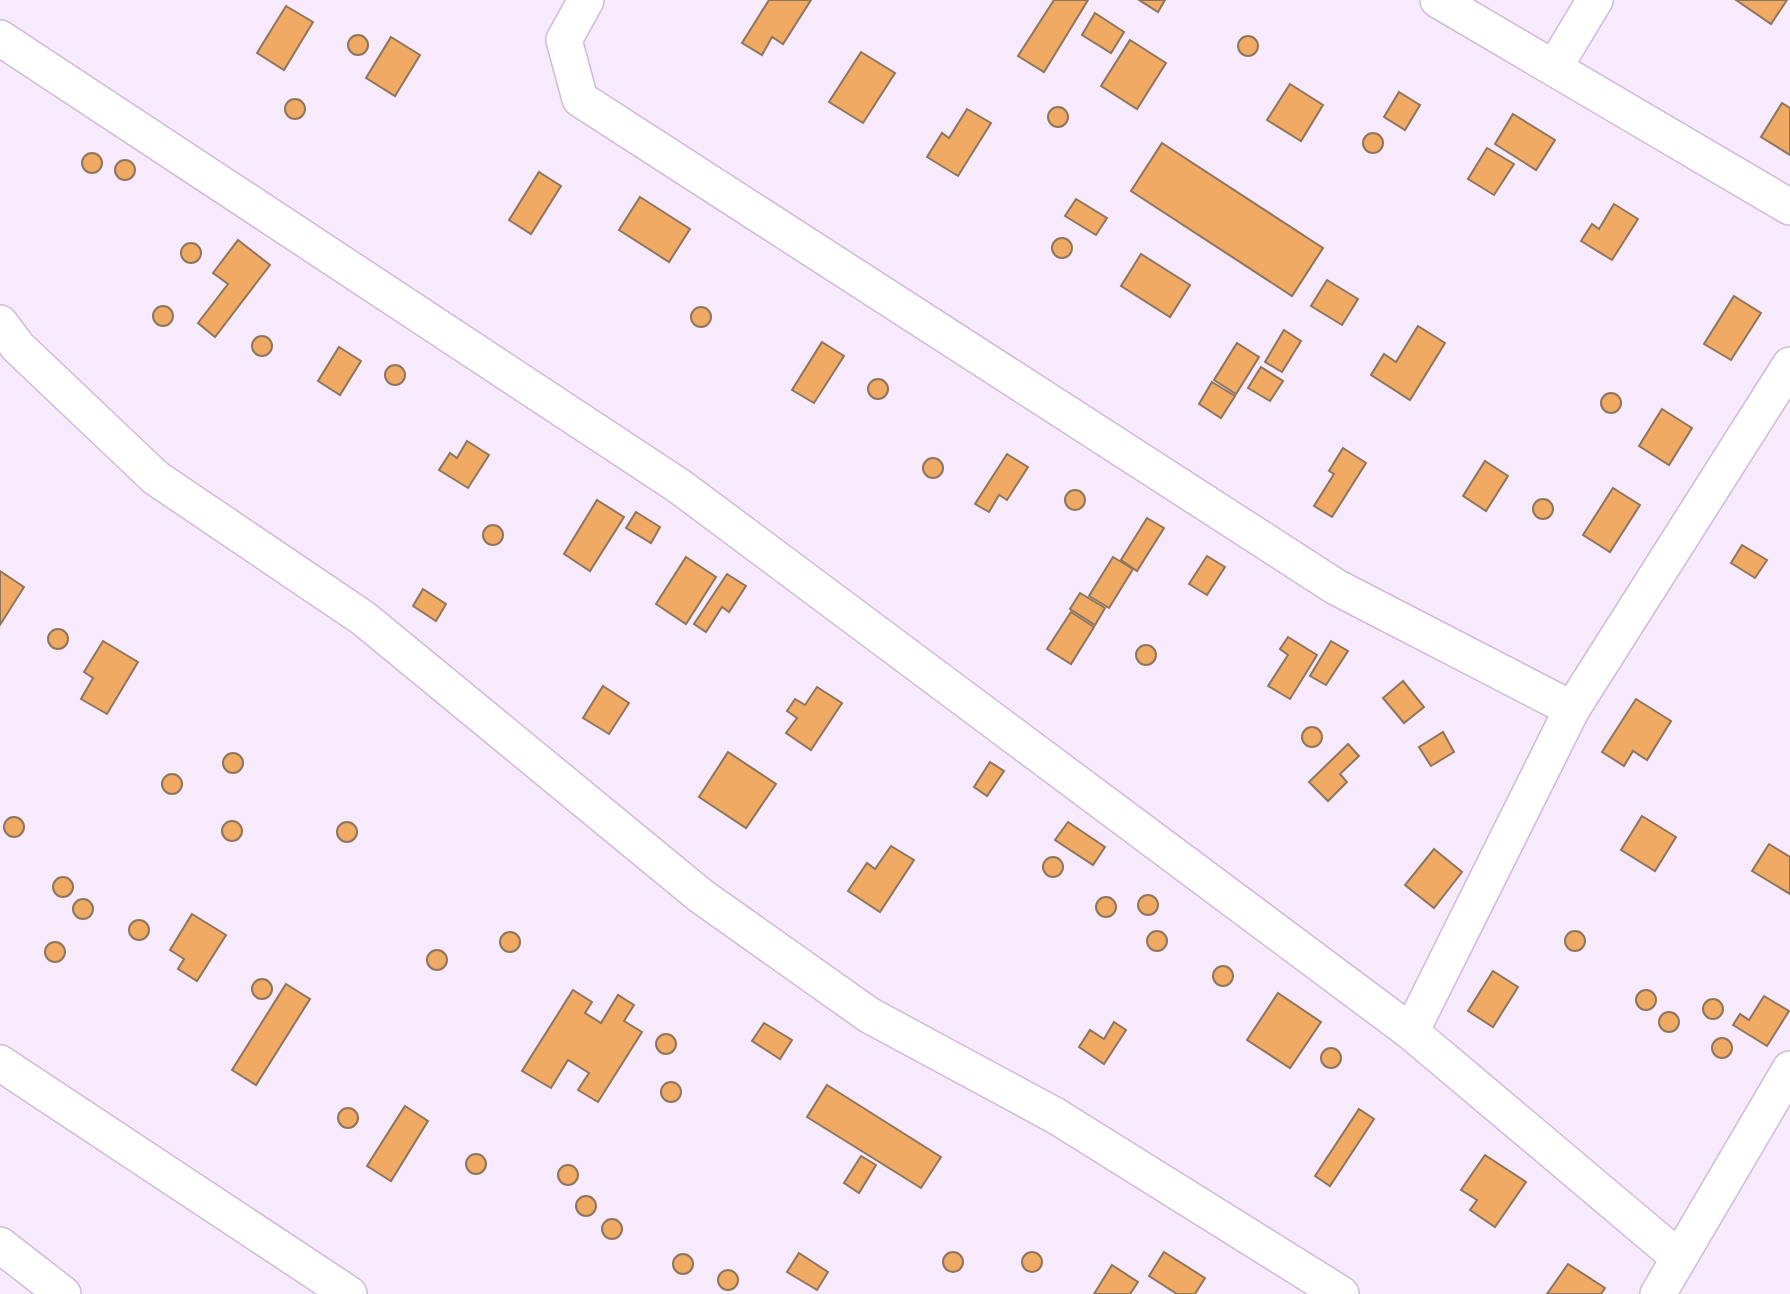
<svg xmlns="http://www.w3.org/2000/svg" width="1790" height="1294" viewBox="0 0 1790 1294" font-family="Barlow,sans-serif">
	<rect width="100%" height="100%" fill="#f7eafc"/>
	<!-- building -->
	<g fill="#f0aa63" stroke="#8e755d" stroke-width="2">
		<path d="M769,0H811L783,44L772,37L762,55L742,43Z"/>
		<path d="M1054,0H1088L1044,72L1018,56Z"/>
		<path d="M1139,0H1165L1158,12Z"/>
		<path d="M1736,0H1787L1771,24Z"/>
		<path d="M286,6L313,22L284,70L257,53Z"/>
		<path d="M1095,13L1124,32L1111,53L1082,35Z"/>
		<circle cx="358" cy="45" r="10"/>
		<circle cx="1248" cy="46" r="10"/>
		<path d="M391,37L420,55L395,96L366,78Z"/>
		<path d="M1130,40L1166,63L1137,109L1101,86Z"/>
		<path d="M861,52L895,73L863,123L829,102Z"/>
		<path d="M1290,84L1323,105L1301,141L1267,120Z"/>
		<path d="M1399,92L1420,105L1405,130L1384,117Z"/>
		<circle cx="295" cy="109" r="10"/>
		<path d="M1782,103L1790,108V155L1761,137Z"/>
		<circle cx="1058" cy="117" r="10"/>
		<path d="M967,109L991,123L958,176L927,157L942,133L949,138Z"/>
		<path d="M1513,114L1555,140L1536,170L1495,144Z"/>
		<circle cx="1373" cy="143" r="10"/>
		<path d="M1162,143L1323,248L1292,296L1131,191Z"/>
		<path d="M1487,148L1514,164L1494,195L1468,179Z"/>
		<circle cx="92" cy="163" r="10"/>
		<circle cx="125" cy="170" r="10"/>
		<path d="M539,172L561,186L531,234L509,220Z"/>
		<path d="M640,197L690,229L669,262L619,230Z"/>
		<path d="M1076,199L1107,218L1096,235L1065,216Z"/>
		<path d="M1614,204L1638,219L1612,260L1581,241L1592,224L1599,229Z"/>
		<circle cx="1062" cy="248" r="10"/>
		<path d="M238,240L270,265L215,337L198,323L228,284L213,273Z"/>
		<circle cx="191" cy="253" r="10"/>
		<path d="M1141,254L1190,285L1170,317L1121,286Z"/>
		<path d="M1327,280L1358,299L1342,325L1311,306Z"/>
		<path d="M1734,296L1761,313L1731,360L1704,344Z"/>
		<circle cx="163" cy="316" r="10"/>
		<circle cx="701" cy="317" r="10"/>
		<path d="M1418,326L1445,343L1410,400L1371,375L1384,354L1396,362Z"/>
		<path d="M1284,330L1301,341L1282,372L1265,362Z"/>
		<circle cx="262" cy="346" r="10"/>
		<path d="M822,342L844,356L814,403L792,390Z"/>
		<path d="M1237,343L1259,357L1236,394L1214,380Z"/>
		<path d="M339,347L361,361L340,395L318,381Z"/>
		<circle cx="395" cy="375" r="10"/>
		<path d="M1261,367L1283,381L1270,401L1248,388Z"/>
		<circle cx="878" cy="389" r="10"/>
		<path d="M1212,382L1235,396L1221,418L1199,404Z"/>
		<circle cx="1611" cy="403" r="10"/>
		<path d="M1662,409L1692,428L1669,465L1639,446Z"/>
		<path d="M467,441L489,455L468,488L439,470L450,453L457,458Z"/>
		<path d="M1343,448L1366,463L1332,517L1314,506L1334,474L1329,471Z"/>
		<path d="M1007,454L1028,467L1007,500L999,495L989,512L975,504Z"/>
		<circle cx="933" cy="468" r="10"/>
		<path d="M1485,461L1508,476L1486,511L1463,496Z"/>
		<path d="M1613,488L1640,505L1610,552L1583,535Z"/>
		<circle cx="1075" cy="500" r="10"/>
		<circle cx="1543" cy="509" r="10"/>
		<path d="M597,500L624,517L590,571L564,554Z"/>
		<path d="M636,512L660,527L651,543L626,528Z"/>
		<path d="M1147,518L1164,528L1137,571L1121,560Z"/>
		<circle cx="493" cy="535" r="10"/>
		<path d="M1742,545L1767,560L1755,578L1731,563Z"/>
		<path d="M1207,556L1225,567L1207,595L1189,584Z"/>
		<path d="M686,557L716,577L686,624L656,604Z"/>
		<path d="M1113,557L1133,569L1109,608L1089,596Z"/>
		<path d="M0,571L24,587L0,625Z"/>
		<path d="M727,574L746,586L729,612L722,607L706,632L694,624Z"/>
		<path d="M423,589L446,604L436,621L413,606Z"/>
		<path d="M1080,593L1105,608L1095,625L1070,609Z"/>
		<path d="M1071,612L1094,627L1071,664L1047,649Z"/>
		<circle cx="58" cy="639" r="10"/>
		<path d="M1288,637L1317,655L1290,699L1268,686L1288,655L1280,649Z"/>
		<path d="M103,641L138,662L107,714L81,699L93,678L84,672Z"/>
		<path d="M1331,641L1348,651L1326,685L1310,676Z"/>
		<circle cx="1146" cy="655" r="10"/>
		<path d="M1403,681L1424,707L1404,723L1383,698Z"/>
		<path d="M603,686L629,703L609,734L583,718Z"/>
		<path d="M817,687L842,703L811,750L786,733L797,718L787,711L795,699L805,705Z"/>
		<path d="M1636,699L1671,721L1647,760L1633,751L1624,766L1602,752Z"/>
		<circle cx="1312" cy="737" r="10"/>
		<path d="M1443,732L1454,752L1431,766L1419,747Z"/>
		<path d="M1348,744L1359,756L1340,774L1347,782L1328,801L1309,782Z"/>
		<path d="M728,752L776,784L746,828L699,797Z"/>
		<circle cx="233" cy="763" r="10"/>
		<path d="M990,762L1004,771L987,796L974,787Z"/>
		<circle cx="172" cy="784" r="10"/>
		<path d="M1642,816L1676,837L1655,871L1621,850Z"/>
		<circle cx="14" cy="827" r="10"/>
		<circle cx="232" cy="831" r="10"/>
		<path d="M1068,822L1105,847L1093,865L1055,840Z"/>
		<circle cx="347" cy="832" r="10"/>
		<path d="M1769,844L1790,857V894L1752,871Z"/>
		<path d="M891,846L914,860L880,912L848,891L867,863L875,869Z"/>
		<path d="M1434,849L1462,872L1434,908L1405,885Z"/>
		<circle cx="1053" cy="867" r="10"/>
		<circle cx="63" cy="887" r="10"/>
		<circle cx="1148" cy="905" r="10"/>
		<circle cx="1106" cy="907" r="10"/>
		<circle cx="83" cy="909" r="10"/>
		<path d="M192,914L226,935L197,981L178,969L184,959L170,950Z"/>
		<circle cx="139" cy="930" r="10"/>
		<circle cx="1157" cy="941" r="10"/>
		<circle cx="1575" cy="941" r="10"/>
		<circle cx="510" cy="942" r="10"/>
		<circle cx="55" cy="952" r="10"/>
		<circle cx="437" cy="960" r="10"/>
		<circle cx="1223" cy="976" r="10"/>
		<path d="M1493,971L1518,987L1493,1027L1468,1011Z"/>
		<circle cx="262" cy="989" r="10"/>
		<path d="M286,984L310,999L256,1085L232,1070Z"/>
		<path d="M573,990L592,1002L585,1013L601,1023L618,995L634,1005L624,1021L642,1032L598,1102L578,1090L589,1073L568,1060L551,1088L522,1071Z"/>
		<circle cx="1646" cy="1000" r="10"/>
		<path d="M1278,993L1321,1022L1290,1068L1247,1040Z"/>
		<path d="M1764,996L1789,1011L1767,1046L1733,1025L1740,1014L1749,1020Z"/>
		<circle cx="1713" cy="1009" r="10"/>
		<circle cx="1669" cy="1022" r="10"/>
		<path d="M1114,1022L1126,1030L1104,1064L1079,1047L1090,1030L1104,1039Z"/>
		<path d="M764,1023L792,1040L780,1059L752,1041Z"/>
		<circle cx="666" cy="1044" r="10"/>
		<circle cx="1722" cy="1048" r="10"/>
		<circle cx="1331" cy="1058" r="10"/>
		<circle cx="671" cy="1092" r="10"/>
		<path d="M827,1085L941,1157L921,1188L807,1117Z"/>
		<path d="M405,1106L428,1121L391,1181L367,1166Z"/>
		<circle cx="348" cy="1118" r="10"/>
		<path d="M1359,1109L1374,1119L1330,1186L1315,1176Z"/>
		<circle cx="476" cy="1164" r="10"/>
		<path d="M1485,1155L1526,1182L1495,1227L1470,1210L1477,1200L1461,1190Z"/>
		<path d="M861,1156L876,1165L859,1193L844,1183Z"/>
		<circle cx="568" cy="1175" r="10"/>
		<circle cx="586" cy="1206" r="10"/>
		<circle cx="612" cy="1229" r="10"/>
		<path d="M1164,1252L1205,1278L1195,1294H1177L1149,1276Z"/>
		<circle cx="953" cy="1262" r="10"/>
		<circle cx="1032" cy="1262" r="10"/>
		<path d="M799,1253L828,1272L817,1290L787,1272Z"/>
		<circle cx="683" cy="1264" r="10"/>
		<path d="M1568,1264L1605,1288L1601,1294H1547Z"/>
		<path d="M1112,1265L1138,1282L1130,1294H1094Z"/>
		<circle cx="728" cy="1280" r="10"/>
	</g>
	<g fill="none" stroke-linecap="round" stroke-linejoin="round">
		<defs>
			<g id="minor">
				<path d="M586,0L564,40L580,99L1336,587L1572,709"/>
				<path d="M1438,0L1790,207"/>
				<path d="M0,38L679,486L1411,1032L1678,1257"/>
				<path d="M1554,68L1595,0"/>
				<path d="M0,323L18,347L156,478L363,618L701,896L869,1015L1056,1116L1341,1294"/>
				<path d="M1411,1032L1572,709L1790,365"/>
				<path d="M0,1063L349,1294"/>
				<path d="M0,1245L63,1294"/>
				<path d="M1658,1294L1790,1069"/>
			</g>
		</defs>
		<!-- minor casing -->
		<use href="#minor" stroke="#cfbad8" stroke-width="38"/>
		<!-- minor -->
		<use href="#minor" stroke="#fff" stroke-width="35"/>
	</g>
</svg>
